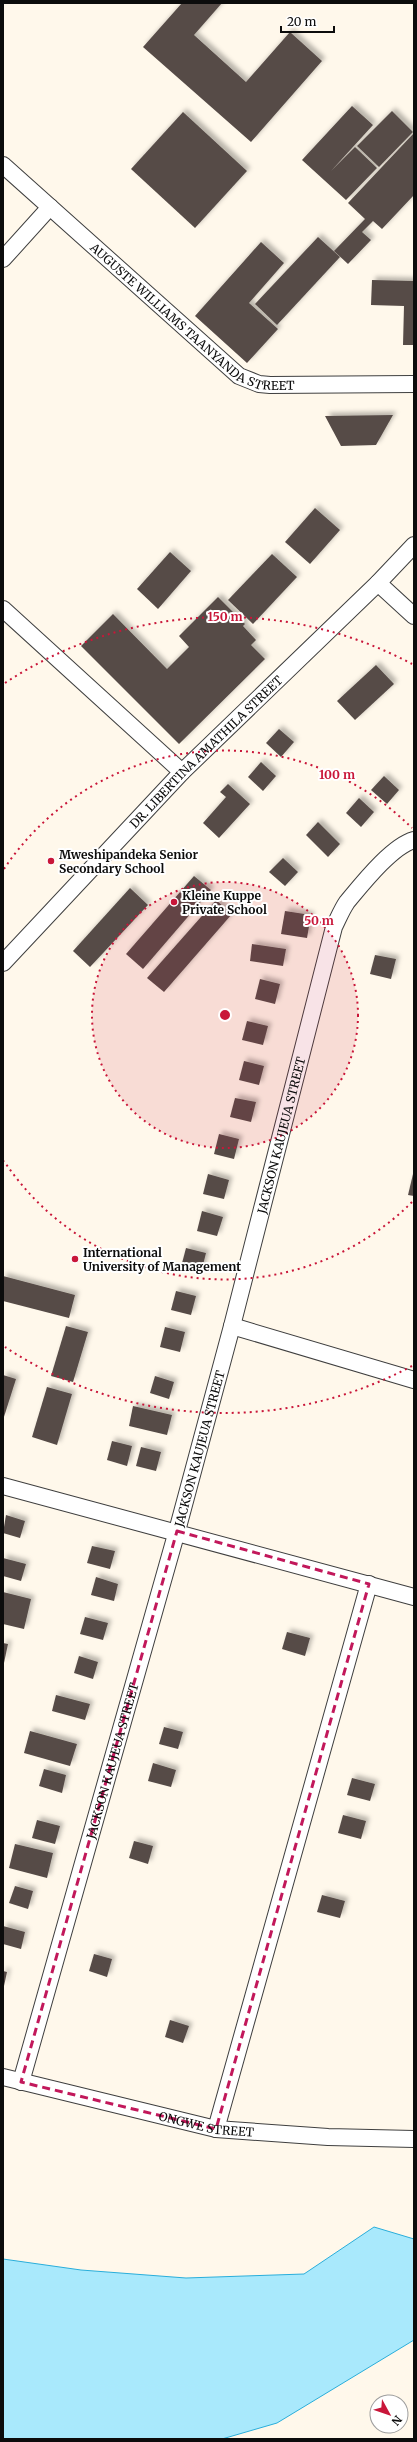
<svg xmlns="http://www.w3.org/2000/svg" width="417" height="2442" viewBox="0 0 417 2442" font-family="Merriweather,serif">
	<defs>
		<filter id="shadow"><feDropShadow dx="3.5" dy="-3.5" stdDeviation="2" flood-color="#0004"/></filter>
	</defs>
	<rect width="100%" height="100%" fill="#fff8eb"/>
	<!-- water -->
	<path fill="#a9e9fc" stroke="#29aedb" d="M374,2227L414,2239V2340L277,2423L222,2439H3V2259L81,2270L186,2278L304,2274Z"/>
	<!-- building -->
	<g fill="#564b47" filter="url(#shadow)">
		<path d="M182,3H222L194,35L246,82L290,32L322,61L251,142L143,47Z"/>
		<path d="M352,106L373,125L331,171L355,147L377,168L346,200L302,160Z"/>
		<path d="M392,111L413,132L379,167L357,146Z"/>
		<path d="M183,112L247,171L195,228L131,169Z"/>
		<path d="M414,133V195L382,229L373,221L362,232L371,240L348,264L334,251L365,219L348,203Z"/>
		<path d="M318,237L340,257L277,325L255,304Z"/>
		<path d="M261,242L284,263L249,303L278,329L247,363L195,316Z"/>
		<path d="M372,280L414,281V345H403L404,306L371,305Z"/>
		<path d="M393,415L376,445L341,446L325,416Z"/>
		<path d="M315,508L340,530L310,564L285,542Z"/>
		<path d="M170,552L191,571L158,609L137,589Z"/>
		<path d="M272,554L297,577L253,624L228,600Z"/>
		<path d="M218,597L245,624L243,626L256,640L251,645L265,659L179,744L81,646L113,614L167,669L189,647L179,636Z"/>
		<path d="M376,665L394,684L355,720L337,701Z"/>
		<path d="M279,729L294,742L281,757L266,743Z"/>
		<path d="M261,762L276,776L263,791L248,777Z"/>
		<path d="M384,776L399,790L387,804L371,790Z"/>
		<path d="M228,784L250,804L219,838L203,823L226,797L220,792Z"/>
		<path d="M359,798L374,812L361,827L346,813Z"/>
		<path d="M318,822L340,844L328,857L306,835Z"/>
		<path d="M283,858L298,872L285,886L269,872Z"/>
		<path d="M194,876L211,890L143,969L126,954Z"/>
		<path d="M130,888L148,905L90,967L73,951Z"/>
		<path d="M216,900L232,914L164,992L147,978Z"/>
		<path d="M285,911L311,915L307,938L281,934Z"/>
		<path d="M252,944L286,949L283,966L250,961Z"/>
		<path d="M375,955L396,959L391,979L370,974Z"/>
		<path d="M260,979L280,984L275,1004L255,999Z"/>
		<path d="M247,1021L268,1026L263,1045L242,1040Z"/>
		<path d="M244,1061L264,1066L259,1085L239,1080Z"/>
		<path d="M235,1098L256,1102L251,1122L230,1117Z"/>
		<path d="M219,1134L239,1139L234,1159L214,1154Z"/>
		<path d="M208,1174L229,1180L224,1199L203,1194Z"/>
		<path d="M413,1174H414V1196L408,1195Z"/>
		<path d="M202,1211L223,1217L217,1236L197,1231Z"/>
		<path d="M186,1248L206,1253L201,1273L181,1267Z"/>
		<path d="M3,1276L75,1295L69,1318L3,1301Z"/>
		<path d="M176,1291L196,1296L191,1315L171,1310Z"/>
		<path d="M66,1326L88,1332L73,1382L51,1376Z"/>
		<path d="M165,1327L185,1332L180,1352L160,1347Z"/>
		<path d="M3,1375L16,1379L3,1420Z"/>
		<path d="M155,1376L174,1382L169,1399L150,1393Z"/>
		<path d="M47,1387L72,1394L57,1445L32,1437Z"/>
		<path d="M133,1406L172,1415L167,1435L129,1426Z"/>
		<path d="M112,1441L132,1446L127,1466L107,1460Z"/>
		<path d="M141,1447L161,1452L156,1471L136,1466Z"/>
		<path d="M6,1515L25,1521L20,1538L3,1533Z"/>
		<path d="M92,1546L115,1551L110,1569L87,1563Z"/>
		<path d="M3,1558L26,1564L21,1581L3,1576Z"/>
		<path d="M96,1577L118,1584L114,1601L91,1595Z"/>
		<path d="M3,1592L31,1599L24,1629L3,1624Z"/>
		<path d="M85,1617L108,1623L103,1640L80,1634Z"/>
		<path d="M287,1632L310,1638L305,1656L282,1649Z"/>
		<path d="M3,1643L8,1644L4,1663H3Z"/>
		<path d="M79,1656L98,1662L93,1679L74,1673Z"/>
		<path d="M56,1695L90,1704L85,1720L52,1711Z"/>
		<path d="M164,1727L183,1732L178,1749L159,1744Z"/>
		<path d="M30,1731L77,1744L70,1766L24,1753Z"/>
		<path d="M153,1763L176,1770L171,1787L148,1781Z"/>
		<path d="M44,1769L66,1775L62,1793L39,1786Z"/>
		<path d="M352,1778L375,1784L370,1801L347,1795Z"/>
		<path d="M343,1815L366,1821L361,1839L338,1833Z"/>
		<path d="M37,1820L60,1826L55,1844L32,1838Z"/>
		<path d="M134,1841L153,1846L148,1864L129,1858Z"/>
		<path d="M15,1844L53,1853L47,1878L9,1868Z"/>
		<path d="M15,1886L33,1891L28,1909L9,1903Z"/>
		<path d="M322,1895L345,1901L340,1918L317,1912Z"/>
		<path d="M3,1926L25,1932L21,1949L3,1944Z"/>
		<path d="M94,1954L112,1959L107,1977L89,1971Z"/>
		<path d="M3,1971L7,1972L4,1986H3Z"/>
		<path d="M170,2020L189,2026L183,2043L165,2037Z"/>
	</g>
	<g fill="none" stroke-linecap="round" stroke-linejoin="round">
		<defs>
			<g id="minor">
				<path id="s1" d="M3,165L239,376L259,384L270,385L414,384"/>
				<path d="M3,259L50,207"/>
				<path d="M378,583L414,616"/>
				<path d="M3,609L182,772"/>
				<path id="s2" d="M3,963L182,772L378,583L414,545"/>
				<path d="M232,1326L414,1380"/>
				<path d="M3,1486L414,1597"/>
				<path id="s3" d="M3,2077L216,2129L328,2137L414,2139"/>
				<path id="s4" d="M21,2082L177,1531L232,1326L334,927C338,919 342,909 347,902C362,884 392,846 414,840"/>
				<path d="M216,2129L369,1584"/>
			</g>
		</defs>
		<!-- minor casing -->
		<use href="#minor" stroke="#3f3f3f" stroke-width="18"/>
		<!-- minor -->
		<use href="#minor" stroke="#fff" stroke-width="16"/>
	</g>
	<!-- marked area -->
	<path fill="none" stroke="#c2185b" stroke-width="3" stroke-dasharray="8 5" stroke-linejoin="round" d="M177,1531L369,1584L216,2129L21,2082Z"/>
	<!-- distance rings -->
	<circle cx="225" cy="1015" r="133" fill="#c91639" fill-opacity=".12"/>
	<g fill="none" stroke="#c91639" stroke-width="2" stroke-dasharray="2 4">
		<circle cx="225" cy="1015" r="133"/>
		<path d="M412 1202A265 265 0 0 1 4 1161M4 869A265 265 0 0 1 412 828"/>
		<path d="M412 1366A398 398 0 0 1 5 1347M5 683A398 398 0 0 1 412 664"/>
	</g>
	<!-- markers -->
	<g fill="#c91639" stroke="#fff" stroke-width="1.5">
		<circle cx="51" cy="861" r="4"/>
		<circle cx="174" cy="902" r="4"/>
		<circle cx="75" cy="1259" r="4"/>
	</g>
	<g text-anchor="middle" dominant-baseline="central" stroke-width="4" stroke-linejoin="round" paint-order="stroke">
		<!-- street labels -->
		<g font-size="12" fill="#0c0c0c" stroke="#fff">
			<text stroke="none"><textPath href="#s1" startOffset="247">AUGUSTE WILLIAMS TAANYANDA STREET</textPath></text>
			<text stroke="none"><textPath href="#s2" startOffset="293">DR. LIBERTINA AMATHILA STREET</textPath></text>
			<text stroke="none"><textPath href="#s4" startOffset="982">JACKSON KAUJEUA STREET</textPath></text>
			<text stroke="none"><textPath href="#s4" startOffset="658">JACKSON KAUJEUA STREET</textPath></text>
			<text stroke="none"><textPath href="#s4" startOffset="334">JACKSON KAUJEUA STREET</textPath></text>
			<text stroke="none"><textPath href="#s3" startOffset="209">ONGWE STREET</textPath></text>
		</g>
		<!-- poi labels -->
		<g font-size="12" font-weight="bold" fill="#0c0c0c" stroke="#fff" text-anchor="start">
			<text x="59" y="854">Mweshipandeka Senior<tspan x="59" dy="14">Secondary School</tspan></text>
			<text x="182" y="895">Kleine Kuppe<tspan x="182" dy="14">Private School</tspan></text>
			<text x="83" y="1252">International<tspan x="83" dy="14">University of Management</tspan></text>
		</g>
	</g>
	<circle cx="225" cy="1015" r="6" fill="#c91639" stroke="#fff" stroke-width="2"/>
	<g font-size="12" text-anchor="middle" font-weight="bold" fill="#c91639" stroke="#fff" stroke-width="4" stroke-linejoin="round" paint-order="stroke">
		<text x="225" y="621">150 m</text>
		<text x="337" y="779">100 m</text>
		<text x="319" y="925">50 m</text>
	</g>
	<!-- border -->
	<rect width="417" height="2442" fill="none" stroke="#0c0c0c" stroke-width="8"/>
	<!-- north arrow -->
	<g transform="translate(389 2414) rotate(130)"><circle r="19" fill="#ffffff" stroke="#9e9e9e"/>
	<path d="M0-3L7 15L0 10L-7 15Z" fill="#c91639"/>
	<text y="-6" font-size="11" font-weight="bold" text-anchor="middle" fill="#0c0c0c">N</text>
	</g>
	<!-- scale -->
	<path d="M281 26v6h53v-6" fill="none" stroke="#0c0c0c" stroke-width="2"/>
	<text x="287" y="26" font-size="12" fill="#0c0c0c" stroke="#ffffff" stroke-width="3" paint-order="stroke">20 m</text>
</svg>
